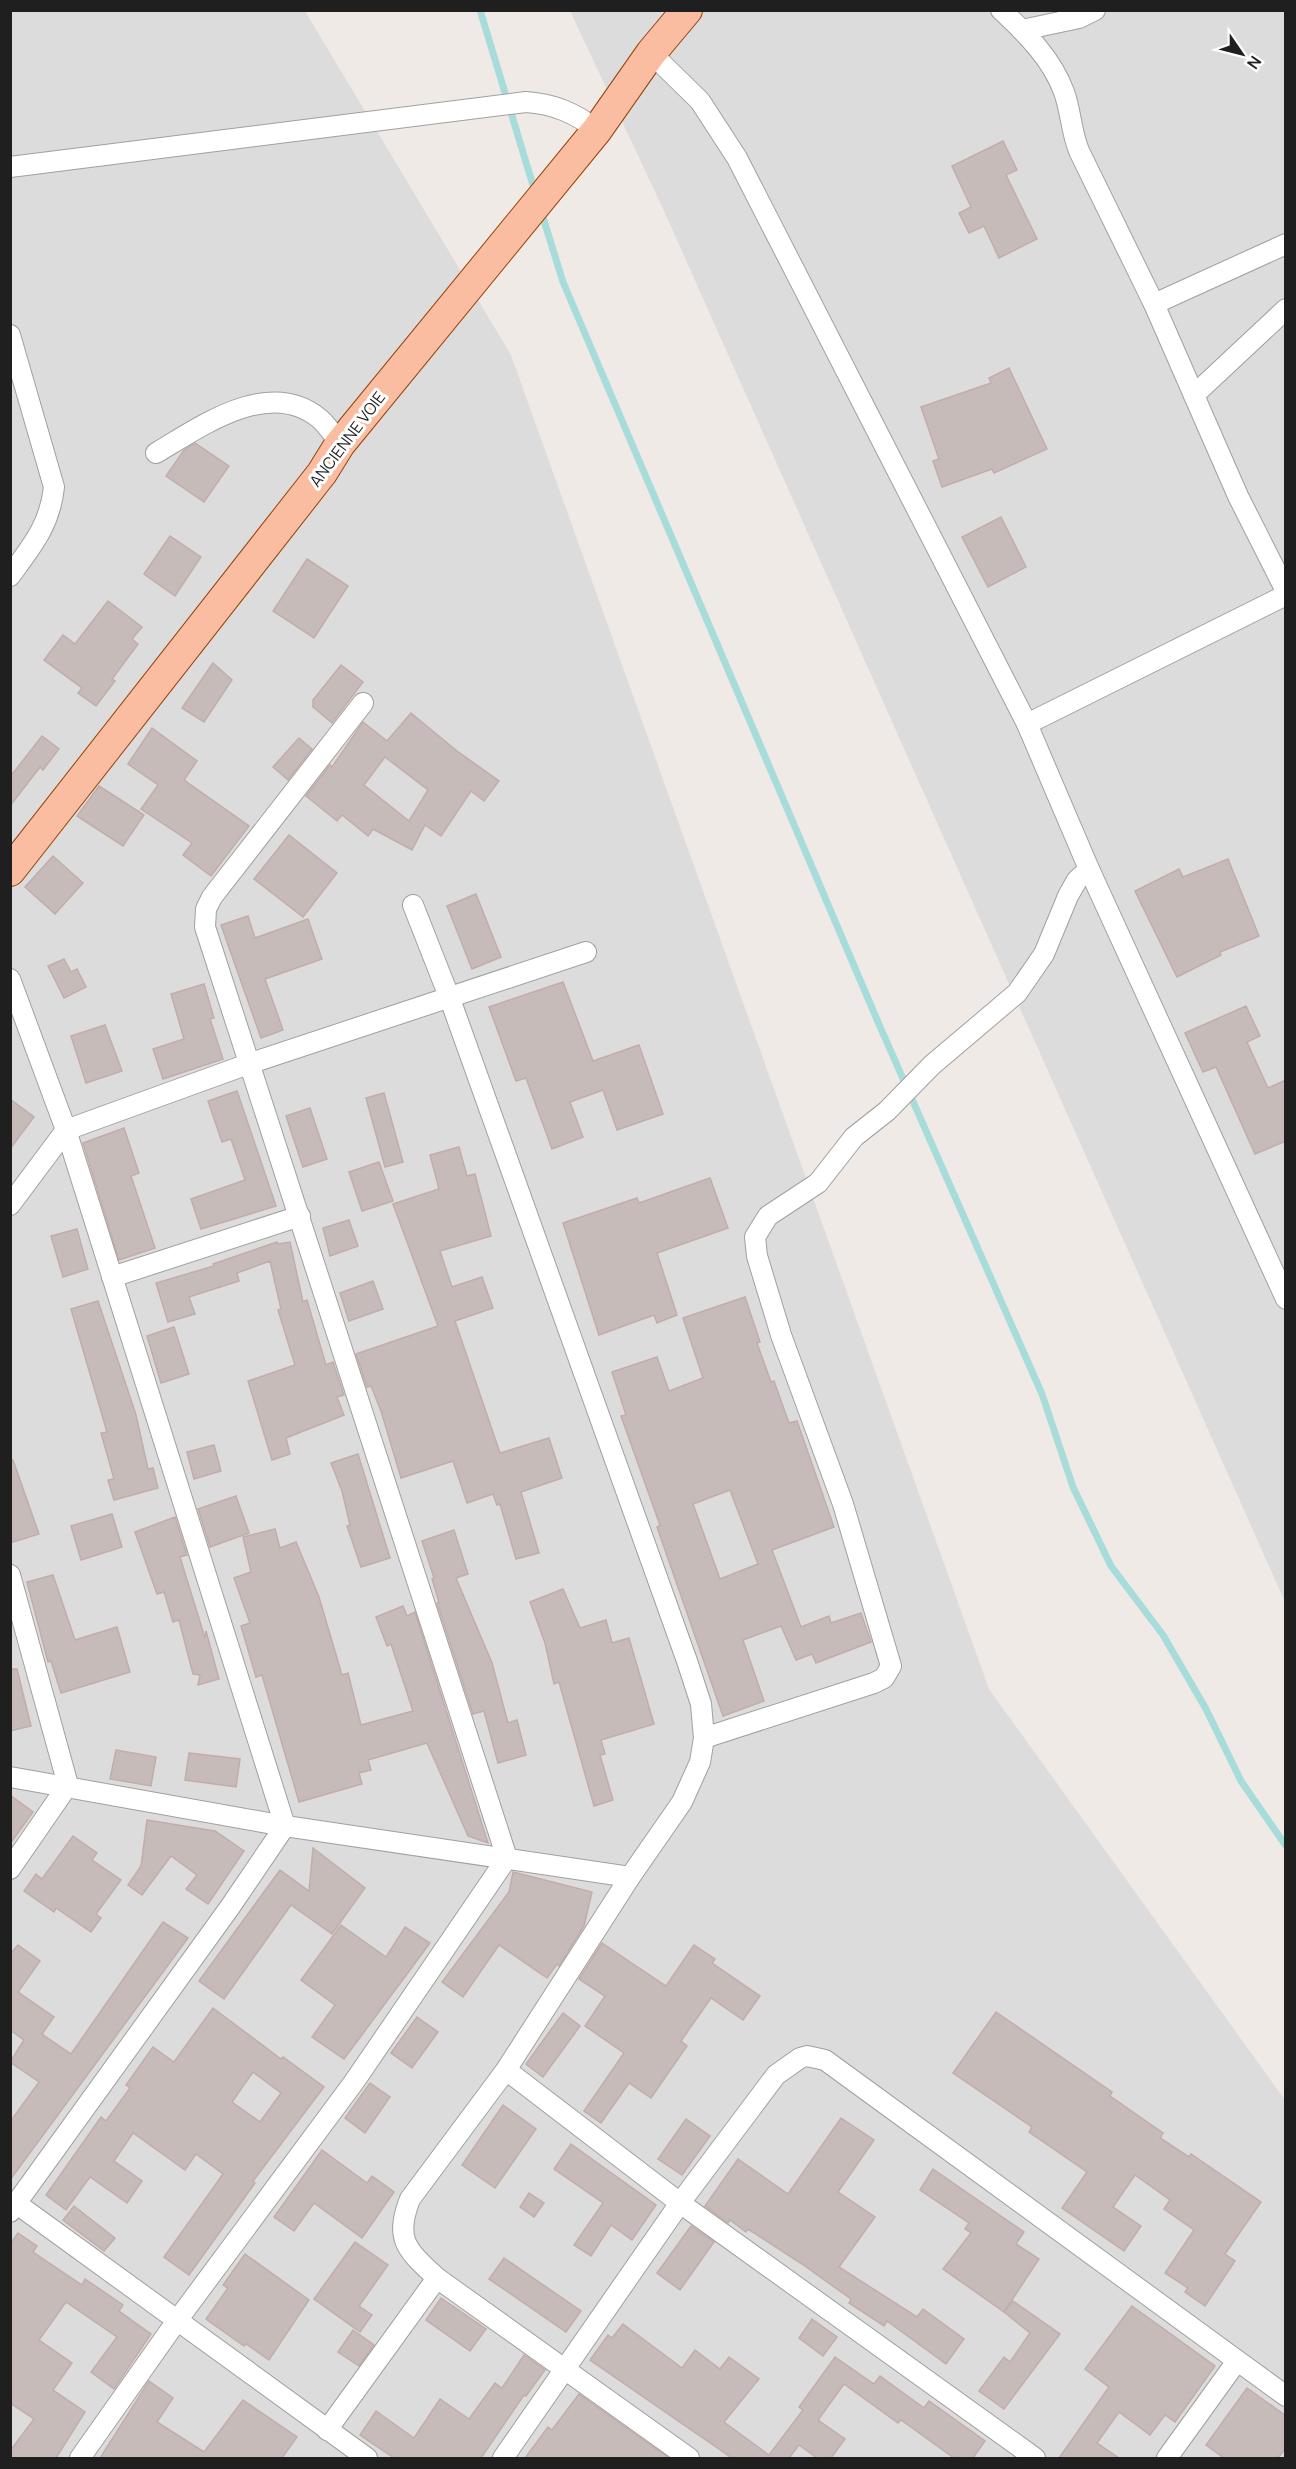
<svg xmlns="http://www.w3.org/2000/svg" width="1296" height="2469" viewBox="0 0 1296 2469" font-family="Manrope,sans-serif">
	<rect width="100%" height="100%" fill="#f0eae6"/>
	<!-- residential -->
	<g fill="#dddcdd">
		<path d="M11,11H305L511,355L989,1689L1285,2100V2458H11Z"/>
		<path d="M570,11H1285V1602L664,211Z"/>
	</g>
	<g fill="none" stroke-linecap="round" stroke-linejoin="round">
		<!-- stream -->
		<g stroke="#a8dcdb" stroke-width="7">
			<path d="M480,10L535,192"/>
			<path d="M541,211L563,282L878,1022L1042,1394L1073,1487L1111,1566L1163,1635L1206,1709L1241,1781L1286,1846"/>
		</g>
	</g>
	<!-- building -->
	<g fill="#c7bbb9" stroke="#c1ada9" stroke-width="1.5" fill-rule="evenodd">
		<path d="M1003,141L1017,170L1006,175L1037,239L999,258L984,226L969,233L959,213L971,207L952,166Z"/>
		<path d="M1009,368L1047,449L994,473L992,469L942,487L933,461L939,459L921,407L991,383L989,378Z"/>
		<path d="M195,443L229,466L204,502L166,476L184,450Z"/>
		<path d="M1001,517L1026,567L988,587L962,537Z"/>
		<path d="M170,536L201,557L175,596L144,574Z"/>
		<path d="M307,559L348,586L314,638L273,611Z"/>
		<path d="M108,601L142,627L132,639L138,644L112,679L115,681L96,706L78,693L82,688L44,660L63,635L75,644Z"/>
		<path d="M213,663L232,680L204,722L182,708Z"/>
		<path d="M341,665L363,682L332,723L313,707V700Z"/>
		<path d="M411,713L457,751L499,781L484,801L471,791L441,836L425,825L412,850L373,829L368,836L342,815L337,821L306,796L330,765L332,767L363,722L387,741ZM385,757L428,790L409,821L364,785Z"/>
		<path d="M152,728L197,761L184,780L249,826L211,876L183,855L192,843L141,809L158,785L128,764Z"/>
		<path d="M42,736L59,749L43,770L40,767L10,806V777Z"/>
		<path d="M299,738L312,749L288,780L273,767Z"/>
		<path d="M99,786L144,815L123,846L77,816Z"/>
		<path d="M289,835L337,873L303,917L254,879Z"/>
		<path d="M53,856L83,883L55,914L25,887Z"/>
		<path d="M1228,859L1259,936L1220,952L1221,955L1177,977L1135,891L1179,869L1183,877Z"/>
		<path d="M476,894L501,957L472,969L447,906Z"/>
		<path d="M248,916L255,938L308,919L322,959L265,979L283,1030L261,1038L221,925Z"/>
		<path d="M64,959L71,972L77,969L86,987L64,998L48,966Z"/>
		<path d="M563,982L593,1061L639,1045L663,1114L617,1130L603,1090L570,1102L583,1137L552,1149L526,1078L516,1081L489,1007Z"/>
		<path d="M204,984L214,1018L210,1019L223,1059L163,1079L153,1049L184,1039L171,994Z"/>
		<path d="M1246,1006L1260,1036L1247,1042L1268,1088L1286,1080V1141L1255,1154L1216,1067L1203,1072L1185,1033Z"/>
		<path d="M105,1025L122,1071L86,1083L71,1036Z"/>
		<path d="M237,1091L276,1206L201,1229L191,1199L245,1180L231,1139L222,1142L208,1101Z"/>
		<path d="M384,1093L403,1162L385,1167L366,1098Z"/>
		<path d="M10,1099L34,1117L10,1149Z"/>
		<path d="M310,1108L327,1159L303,1167L286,1116Z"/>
		<path d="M124,1128L139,1173L131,1176L155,1248L119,1260L83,1143Z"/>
		<path d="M459,1147L467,1176L475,1174L491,1236L440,1251L452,1287L482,1277L493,1308L455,1321L500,1453L549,1438L562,1478L521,1492L539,1553L516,1559L500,1504L497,1505L493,1494L467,1503L453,1461L401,1478L381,1411L371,1386L367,1387L356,1354L438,1326L393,1204L439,1189L430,1155Z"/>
		<path d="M379,1162L393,1201L362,1211L349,1172Z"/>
		<path d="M710,1178L728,1228L657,1253L677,1315L657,1323L654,1315L599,1335L563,1223L637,1198L639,1203Z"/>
		<path d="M349,1220L358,1246L330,1256L323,1228Z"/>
		<path d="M77,1229L88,1269L63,1277L51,1236Z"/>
		<path d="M277,1242L278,1244L290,1242L303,1302L307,1300L326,1365L333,1362L344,1395L337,1397L344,1415L286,1438L290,1454L272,1460L248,1381L295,1365L278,1310L281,1309L270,1261L237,1273L239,1281L189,1297L195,1314L168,1322L156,1283L214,1266L213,1264Z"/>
		<path d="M373,1281L383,1309L349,1321L340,1293Z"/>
		<path d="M745,1297L760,1342L757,1343L771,1382L774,1381L789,1423L797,1421L834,1527L772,1550L801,1627L829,1616L831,1623L861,1613L871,1642L816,1663L812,1654L796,1660L781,1626L743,1640L764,1701L723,1716L657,1527L660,1525L621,1416L626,1415L612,1372L657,1357L669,1391L703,1378L683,1318ZM730,1490L758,1564L720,1579L693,1504Z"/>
		<path d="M98,1301L136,1415L148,1469L153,1468L158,1488L114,1500L108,1480L114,1479L101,1433L107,1432L71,1309Z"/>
		<path d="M174,1327L189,1374L161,1383L147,1336Z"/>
		<path d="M214,1445L221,1471L194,1479L187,1452Z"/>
		<path d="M358,1454L390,1558L361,1567L347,1526L350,1525L342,1491L331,1463Z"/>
		<path d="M10,1460H13L39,1534L10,1543Z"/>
		<path d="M236,1496L249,1533L210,1547L198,1509Z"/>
		<path d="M112,1514L122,1547L81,1560L71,1526Z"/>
		<path d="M175,1517L187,1555L180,1557L205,1638L206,1631L219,1679L198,1685L200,1675L193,1674L179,1620L173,1622L164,1592L157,1594L135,1532Z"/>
		<path d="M275,1529L280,1548L296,1542L319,1597L342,1675L348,1673L361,1725L413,1711L391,1644L387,1646L376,1617L403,1606L407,1616L415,1612L488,1843L468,1836L427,1743L368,1760L371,1770L359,1773L362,1784L299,1802L262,1675L256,1677L241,1626L250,1623L234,1578L251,1572L243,1537Z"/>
		<path d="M454,1530L468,1574L456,1578L492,1663L508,1723L517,1720L526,1755L498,1763L484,1711L473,1714L437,1603L439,1602L432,1579L434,1578L422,1541Z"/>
		<path d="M53,1575L75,1640L117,1627L130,1672L61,1693L51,1661L48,1662L27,1582Z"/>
		<path d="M563,1589L580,1628L606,1620L612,1643L629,1638L654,1724L601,1740L605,1754L600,1755L613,1800L594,1806L559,1682L554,1684L545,1643L530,1602Z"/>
		<path d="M10,1669H17L31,1726L10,1731Z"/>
		<path d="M116,1750L156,1757L151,1786L110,1779Z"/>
		<path d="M189,1753L240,1759L236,1787L185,1780Z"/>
		<path d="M10,1795L33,1812L10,1844Z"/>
		<path d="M147,1820L215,1831L244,1851L208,1904L186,1889L197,1875L171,1856L142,1895L128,1885L141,1866Z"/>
		<path d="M73,1836L97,1853L92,1860L121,1880L96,1914L101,1918L91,1932L56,1908L54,1912L24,1891L36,1874L42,1879Z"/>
		<path d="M313,1848L365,1888L332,1934L291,1905L224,1999L199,1981L280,1870L309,1891Z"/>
		<path d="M513,1872L592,1892L584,1926L559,1966L557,1964L547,1978L499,1945L463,1997L442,1982L509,1892Z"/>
		<path d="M163,1922L188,1938L10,2180V2122L39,2082L10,2062L24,2040L10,2030V1954L18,1945L40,1961L18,1992L54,2017L42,2034L71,2054Z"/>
		<path d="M341,1925L386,1957L405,1927L430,1943L344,2059L312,2037L335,2005L301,1980Z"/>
		<path d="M602,1943L666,1986L694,1945L715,1959L712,1963L760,1996L743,2020L711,1998L681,2041L687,2046L651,2098L629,2083L601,2123L584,2111L624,2053L585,2026L605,1996L579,1979Z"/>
		<path d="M213,2008L281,2059L283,2057L324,2087L253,2181L255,2183L189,2275L164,2257L223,2174L196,2154L185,2170L133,2133L114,2161L142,2181L127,2203L90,2177L66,2210L46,2195L101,2117L106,2121L130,2088L126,2085L153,2047L174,2062ZM253,2072L281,2093L260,2122L232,2102Z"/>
		<path d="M996,2012L1112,2092L1110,2096L1163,2133L1160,2138L1189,2157L1191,2154L1261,2202L1225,2254L1235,2261L1205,2306L1185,2292L1188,2288L1165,2273L1194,2230L1164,2209L1170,2200L1135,2175L1113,2207L1141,2226L1124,2251L1062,2208L1087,2172L1029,2132L1032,2127L953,2073Z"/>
		<path d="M563,2013L580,2026L543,2077L526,2064Z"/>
		<path d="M417,2017L438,2032L412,2068L391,2053Z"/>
		<path d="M370,2083L390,2097L365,2133L345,2118Z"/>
		<path d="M503,2105L536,2129L495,2188L462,2165Z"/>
		<path d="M841,2118L874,2140L838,2192L875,2217L839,2267L917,2317L923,2309L964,2339L946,2364L887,2321L884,2326L849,2303L851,2299L802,2264L748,2229L746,2232L730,2220L728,2223L705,2206L738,2159L788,2194Z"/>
		<path d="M686,2119L710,2136L682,2175L658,2159Z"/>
		<path d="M571,2144L656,2205L632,2240L611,2225L591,2256L574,2245L603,2203L554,2169Z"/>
		<path d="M322,2150L367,2183L372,2176L394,2192L362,2238L314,2203L294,2231L274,2217Z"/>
		<path d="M933,2169L1024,2232L1016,2244L1039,2259L1004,2312L943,2269L971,2233L965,2229L969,2223L920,2190Z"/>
		<path d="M529,2193L544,2203L534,2217L520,2207Z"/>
		<path d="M74,2206L115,2238L104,2251L63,2220Z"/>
		<path d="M691,2226L714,2242L680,2290L657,2273Z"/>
		<path d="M18,2233L37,2246L33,2252L82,2285L85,2279L123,2305L119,2311L151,2334L114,2389L91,2372L117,2337L66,2302L39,2340L72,2363L53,2390L85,2412L56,2458H10V2451L34,2419L10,2403V2244Z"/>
		<path d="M355,2242L388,2265L359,2306L372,2315L360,2332L314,2299Z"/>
		<path d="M245,2254L309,2300L269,2360L246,2344L244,2346L206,2319L228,2288L223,2285Z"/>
		<path d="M504,2258L581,2311L566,2332L489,2279Z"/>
		<path d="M441,2298L486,2329L470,2351L426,2320Z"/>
		<path d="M1013,2301L1060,2334L1004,2409L979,2391L1004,2357L1010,2362L1030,2333L1004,2312Z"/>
		<path d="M1132,2306L1215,2366L1175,2422L1165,2415L1150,2435L1119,2412L1097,2443L1119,2458H1059L1109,2387L1085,2369Z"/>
		<path d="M812,2319L837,2337L823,2356L799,2338Z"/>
		<path d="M623,2324L682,2368L695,2350L720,2369L729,2357L759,2379L724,2422L769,2455L803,2410L799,2407L835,2357L874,2384L880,2376L924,2408L929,2401L985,2441L973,2458H954L901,2420L898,2423L844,2384L818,2420L845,2439L831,2458H817L799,2445L789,2458H732L590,2360L608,2335L612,2338Z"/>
		<path d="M353,2330L374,2345L359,2366L338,2352Z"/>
		<path d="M524,2355L545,2370L526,2396L524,2395L481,2458H394L360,2435L376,2411L414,2438L440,2399L469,2419L495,2383L502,2388Z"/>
		<path d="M149,2381L173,2398L157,2422L204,2452L243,2400L297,2437L282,2458H100Z"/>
		<path d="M1247,2388L1286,2416V2448L1278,2458H1224L1206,2445Z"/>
		<path d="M579,2394L635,2434L669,2458H525L548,2427L552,2430Z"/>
	</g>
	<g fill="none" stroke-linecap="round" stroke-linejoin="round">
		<defs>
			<g id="minor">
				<path d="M1001,10C1026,33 1052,59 1064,92C1071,111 1071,131 1079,151L1154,304L1238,496L1286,591"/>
				<path d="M1022,30L1079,18L1095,10"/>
				<path d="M651,53L700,101L737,158L1027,724L1089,869L1286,1299"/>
				<path d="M10,167L526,102C554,104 575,113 597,130"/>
				<path d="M1154,304L1286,244"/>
				<path d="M10,335L54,487C50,525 32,546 10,576"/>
				<path d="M1194,395L1286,309"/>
				<path d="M156,453C200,427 270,376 320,419C328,426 334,436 340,444"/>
				<path d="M1027,724L1286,595"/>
				<path d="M413,905L450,999L687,1661L701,1704L704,1738L700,1762L682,1802L630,1877L506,2070L410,2199C394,2240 407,2250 437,2278L689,2458"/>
				<path d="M10,979L66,1130L285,1826L230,1907L10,2212"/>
				<path d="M10,1205L66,1130L251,1063L586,952"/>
				<path d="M112,1277L300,1216"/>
				<path d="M10,1575L68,1785L10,1869"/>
				<path d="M704,1738L874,1683L884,1678L891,1666L843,1504L781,1335L757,1256L755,1237L768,1216L818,1183L854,1137L887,1111L932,1065L1017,993L1044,954L1068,896L1077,880L1089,869"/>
				<path d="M10,1777L285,1826L630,1877"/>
				<path d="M506,2070L680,2203L1035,2458"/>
				<path d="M17,2204L367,2458"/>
				<path d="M327,2430L437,2278"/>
				<path d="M80,2458L176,2322L354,2082L507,1858L205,927L206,909L212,897L363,703"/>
				<path d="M503,2458L680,2203L776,2075L800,2058L807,2056L825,2060L1286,2396"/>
				<path d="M1167,2458L1237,2361"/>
			</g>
			<path id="primary" d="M10,871L322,473L340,444L597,130L651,53L687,10"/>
		</defs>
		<!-- minor casing -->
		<use href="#minor" stroke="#a0a0a0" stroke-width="22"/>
		<!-- primary casing -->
		<use href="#primary" stroke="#974104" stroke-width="32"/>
		<!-- minor -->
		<use href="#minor" stroke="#fff" stroke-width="20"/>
		<!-- primary -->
		<use href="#primary" stroke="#fabda1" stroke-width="30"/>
	</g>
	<g text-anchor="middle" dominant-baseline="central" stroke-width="6" stroke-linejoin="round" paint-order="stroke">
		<!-- street labels -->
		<g font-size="16" fill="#1f1f1f" stroke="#fff">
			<text transform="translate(347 439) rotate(-53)">ANCIENNE VOIE</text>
		</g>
	</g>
	<!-- border -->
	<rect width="1296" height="2469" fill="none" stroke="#1f1f1f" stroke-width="24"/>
	<!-- north arrow -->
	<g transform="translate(1242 54) rotate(125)" stroke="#ffffff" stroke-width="4.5" paint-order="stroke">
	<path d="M0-4.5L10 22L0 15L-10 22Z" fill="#1f1f1f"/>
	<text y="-9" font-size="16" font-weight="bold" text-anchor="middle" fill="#1f1f1f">N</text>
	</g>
</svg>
